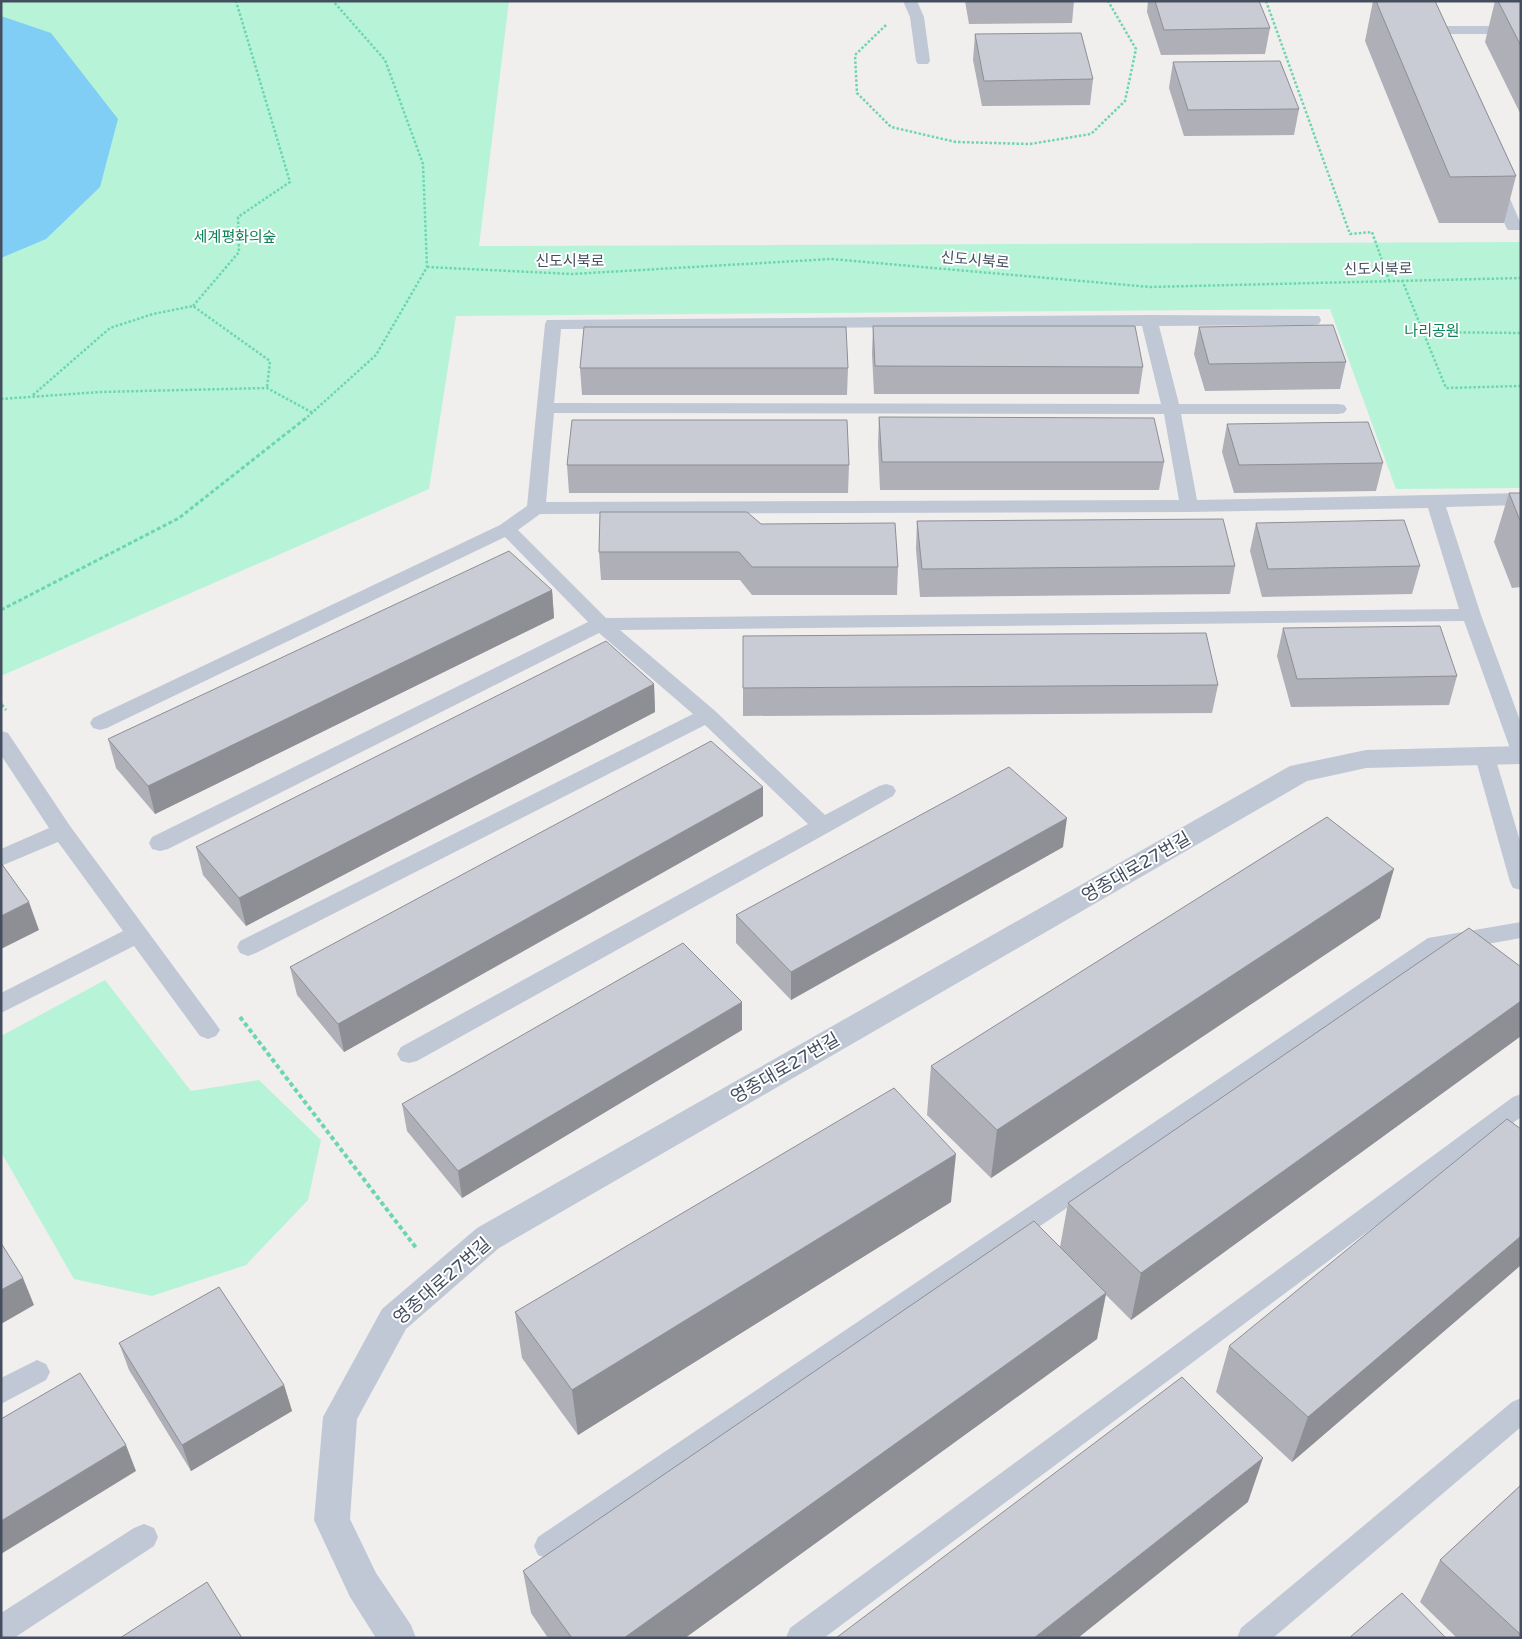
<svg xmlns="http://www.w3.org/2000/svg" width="1522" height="1639" viewBox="0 0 1522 1639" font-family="'Varela Round','Noto Sans KR',sans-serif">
	<rect width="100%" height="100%" fill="#f1eeee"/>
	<!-- green -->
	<g fill="#b7f4d7">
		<path d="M1,1H509L479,246L1521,242V488L1396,489L1330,309L456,316L429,489L1,676Z"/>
		<path d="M105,980L191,1091L259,1080L321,1140L308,1200L246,1265L152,1296L74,1279L1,1152V1036Z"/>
	</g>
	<!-- water -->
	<path fill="#80cdf6" d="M1,16L51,33L118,119L100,187L46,239L1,258Z"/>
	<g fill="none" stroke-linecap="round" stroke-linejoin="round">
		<!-- path-far2 -->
		<g stroke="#6cd6b0" stroke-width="2.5" stroke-dasharray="2.5 2" stroke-linecap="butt">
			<path d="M1266,1L1350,234L1372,232L1389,280"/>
			<path d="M886,25L855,55L857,93L891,127L956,142L1030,144L1091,134L1125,101L1136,49L1108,1"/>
			<path d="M427,267L572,274L831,259L1150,287L1521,278"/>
			<path d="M1402,280L1446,388L1521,386"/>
			<path d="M193,306L239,252L238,217L290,182L236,1"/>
			<path d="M1423,332L1521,333"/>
			<path d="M33,395L110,328L153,314L193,306L270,361L267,388"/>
			<path d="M1,399L100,392L267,388L313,413"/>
			<path d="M304,420L376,355L427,267L423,164L385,60L333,1"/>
		</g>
		<!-- path-far1 -->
		<g stroke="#6cd6b0" stroke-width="3" stroke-dasharray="4 2.5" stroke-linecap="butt">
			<path d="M1,610L179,518L306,418"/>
			<path d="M1,704L6,710"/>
		</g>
		<!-- path -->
		<path stroke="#6cd6b0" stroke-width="4" stroke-dasharray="4.5 3" stroke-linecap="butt" d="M240,1017L417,1249"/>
		<!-- lane -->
		<g fill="#c0c8d5" fill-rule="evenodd">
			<path d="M903,1H917L924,17L930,61L928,64H918L916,61L910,17Z"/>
			<path d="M1433,26H1521V34H1442L1445,43L1443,46H1433L1426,30Z"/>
			<path d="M1496,180L1501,182L1504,185L1521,224L1520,230H1508L1506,227L1488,185L1491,182Z"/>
			<path d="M1149,315L1319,316L1321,320L1319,324L1313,325L1159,326L1179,404H1338L1344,405L1347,409L1344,413L1338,414H1181L1197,500L1521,493V505L1446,507L1481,615L1521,723V758L1514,756L1511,751L1464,621L620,630L714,710L825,815L879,786L886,784L893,786L896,791L893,796L831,831L417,1061L409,1063L401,1061L397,1054L401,1047L808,824L705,725L256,953L248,956L240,953L237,947L240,941L693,714L599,633L168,849L160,851L152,849L149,843L152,837L588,622L505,537L107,728L100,730L93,728L90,723L93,718L500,525L527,506L545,324L547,320ZM1142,326L1161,404L554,403L561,329ZM554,413L1164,414L1179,500L546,502ZM1428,508L1459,609L606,618L518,530L540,514L1189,512Z"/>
			<path d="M1,731L8,733L70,826L216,1024L220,1030L216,1036L208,1039L200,1036L134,946L1,1013V993L123,931L58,842L1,866V849L49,828L1,755Z"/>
			<path d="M1485,750L1492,752L1495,757L1521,844V890L1513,888L1510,882L1475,757L1478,752Z"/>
			<path d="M1521,922V938L1442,952L558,1555L548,1559L538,1555L534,1546L538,1537L1428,938Z"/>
			<path d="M1521,1094V1117L824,1638H786L790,1628L1513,1097Z"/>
			<path d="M37,1360L46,1364L50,1372L46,1380L1,1404V1378Z"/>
			<path d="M1521,1398V1427L1273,1638H1237L1241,1628L1512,1402Z"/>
			<path d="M144,1524L154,1528L158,1537L154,1546L14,1638H1V1613L134,1528Z"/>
		</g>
		<!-- street -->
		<path fill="#c0c8d5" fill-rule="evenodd" d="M1521,746V764L1366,768L1307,781L499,1248L406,1329L357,1419L350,1519L376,1573L411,1625L416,1638H376L350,1597L314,1520L323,1417L382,1309L477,1228L1290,766L1366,750Z"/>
	</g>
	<!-- wall -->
	<g fill="#aeafb7">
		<path d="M965,1H1074L1072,23L969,24Z"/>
		<path d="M1148,1H1155L1270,28L1265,54L1161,55L1147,12Z"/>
		<path d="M1373,1H1435L1516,176L1504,223H1439L1365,41Z"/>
		<path d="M1495,1H1521V115L1485,42Z"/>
		<path d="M975,34L1093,79L1090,105L982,106L973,60Z"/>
		<path d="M1173,62L1299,109L1294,135L1184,136L1169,88Z"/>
		<path d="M873,326L1143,367L1139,394H874L872,354Z"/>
		<path d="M1199,327L1346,362L1340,389L1205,391L1194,354Z"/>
		<path d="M580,368H848L847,395H582Z"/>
		<path d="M879,417L1164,462L1159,490H880L878,445Z"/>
		<path d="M1227,424L1383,463L1376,491L1234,493L1222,452Z"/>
		<path d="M567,465H849L848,493H569Z"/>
		<path d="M1509,493H1521V587L1512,588L1494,542Z"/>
		<path d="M917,521L1235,566L1230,594L920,597L916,549Z"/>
		<path d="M1256,523L1420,566L1412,594L1262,597L1250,551Z"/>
		<path d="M761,524L898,567L897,595H752L740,580H601L599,552Z"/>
		<path d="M552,590L554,618L155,814L116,768L108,739Z"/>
		<path d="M1283,628L1457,676L1449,705L1291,707L1277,656Z"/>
		<path d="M743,636L1218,685L1212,713L743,716Z"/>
		<path d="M654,684L655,712L246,926L203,875L196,847Z"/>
		<path d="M763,816L344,1052L297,995L290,967Z"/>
		<path d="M1063,847L791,1000L736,943V915Z"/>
		<path d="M1380,918L991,1178L927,1115L931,1066Z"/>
		<path d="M1521,967V1036L1131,1320L1106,1295L1097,1339L685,1638H548L531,1613L523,1571L1060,1247L1068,1203Z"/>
		<path d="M742,1030L462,1198L407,1131L402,1104Z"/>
		<path d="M1521,1129V1265L1292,1462L1216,1392L1229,1346Z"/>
		<path d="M951,1202L578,1435L522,1358L515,1312Z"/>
		<path d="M119,1343L284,1385L292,1411L191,1471L129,1370Z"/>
		<path d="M1521,1485V1638H1457L1420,1602L1440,1560Z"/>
	</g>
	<!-- shaded-wall -->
	<g fill="#8d8f95">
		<path d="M552,590L554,618L155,814L148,786Z"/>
		<path d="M654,684L655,712L246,926L239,898Z"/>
		<path d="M763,787V816L344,1052L338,1024Z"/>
		<path d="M1067,818L1063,847L791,1000V972Z"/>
		<path d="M1394,869L1380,918L991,1178L997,1130Z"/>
		<path d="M29,902L39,930L1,949V916Z"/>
		<path d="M1521,1001V1036L1131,1320L1141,1273Z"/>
		<path d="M742,1002V1030L462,1198L458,1171Z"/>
		<path d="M956,1154L951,1202L578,1435L572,1390Z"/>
		<path d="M1521,1236V1265L1292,1462L1308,1417Z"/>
		<path d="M23,1278L34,1305L1,1324V1290Z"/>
		<path d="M1106,1293L1097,1339L685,1638H624Z"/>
		<path d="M284,1385L292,1411L191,1471L182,1445Z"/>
		<path d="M126,1445L136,1471L1,1554V1521Z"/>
		<path d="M1263,1458L1248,1502L1078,1638H1034Z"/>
	</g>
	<!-- building -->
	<g fill="#caccd5" stroke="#8d8f95">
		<path d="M1155,1H1259L1270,28L1164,30Z"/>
		<path d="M1376,1H1435L1516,176L1450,177Z"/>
		<path d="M1498,1H1521V46Z"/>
		<path d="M1081,33L1093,79L984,81L975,34Z"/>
		<path d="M1280,61L1299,109L1188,110L1173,62Z"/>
		<path d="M1333,325L1346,362L1209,364L1199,327Z"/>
		<path d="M873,326H1135L1143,367L875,366Z"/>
		<path d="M584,327H846L848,368H580Z"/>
		<path d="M879,417L1154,418L1164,462H882Z"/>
		<path d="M572,420H847L849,465H567Z"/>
		<path d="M1368,422L1383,463L1239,465L1227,424Z"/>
		<path d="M1509,493H1521V523Z"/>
		<path d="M600,512H747L761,524L895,523L898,567H752L739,552H599Z"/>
		<path d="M1223,519L1235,566L922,569L917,521Z"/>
		<path d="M1404,520L1420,566L1268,569L1256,523Z"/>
		<path d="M509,551L552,590L148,786L108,739Z"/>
		<path d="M1440,626L1457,676L1297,679L1283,628Z"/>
		<path d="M1206,633L1218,685L743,688V636Z"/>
		<path d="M606,641L654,684L239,898L196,847Z"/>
		<path d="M711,741L763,787L338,1024L290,967Z"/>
		<path d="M1009,767L1067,818L791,972L736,915Z"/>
		<path d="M1327,817L1394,869L997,1130L931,1066Z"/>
		<path d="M1,863L29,902L1,916Z"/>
		<path d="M1469,928L1521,967V1001L1141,1273L1068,1203Z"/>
		<path d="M683,943L742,1002L458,1171L402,1104Z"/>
		<path d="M894,1088L956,1154L572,1390L515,1312Z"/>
		<path d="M1507,1119L1521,1129V1236L1308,1417L1229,1346Z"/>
		<path d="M1034,1221L1106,1293L624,1638H572L523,1571Z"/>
		<path d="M1,1243L23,1278L1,1290Z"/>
		<path d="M219,1287L284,1385L182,1445L119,1343Z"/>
		<path d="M80,1373L126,1445L1,1521V1419Z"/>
		<path d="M1182,1377L1263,1458L1034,1638H836Z"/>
		<path d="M1521,1485V1635L1440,1560Z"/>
		<path d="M207,1582L242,1638H120Z"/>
		<path d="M1402,1593L1446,1638H1349Z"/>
	</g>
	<g text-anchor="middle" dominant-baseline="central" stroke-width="4" stroke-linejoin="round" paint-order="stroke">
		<!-- far-park labels -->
		<g font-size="15" fill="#0d8257" stroke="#fff">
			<text x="235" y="237">세계평화의숲</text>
			<text x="1432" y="331">나리공원</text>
		</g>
		<!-- far-street labels -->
		<g font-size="15" fill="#444e5e" stroke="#fff">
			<text transform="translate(975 260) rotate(5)">신도시북로</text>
			<text x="570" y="261">신도시북로</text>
			<text transform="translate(1378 269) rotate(-1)">신도시북로</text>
		</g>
		<!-- street labels -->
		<g font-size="18" fill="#444e5e" stroke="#fff">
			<text transform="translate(1136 867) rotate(-30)">영종대로27번길</text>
			<text transform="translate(785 1068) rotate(-30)">영종대로27번길</text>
			<text transform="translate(442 1281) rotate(-41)">영종대로27번길</text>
		</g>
	</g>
	<!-- border -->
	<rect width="1522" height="1639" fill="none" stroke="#444e5e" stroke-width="5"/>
</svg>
